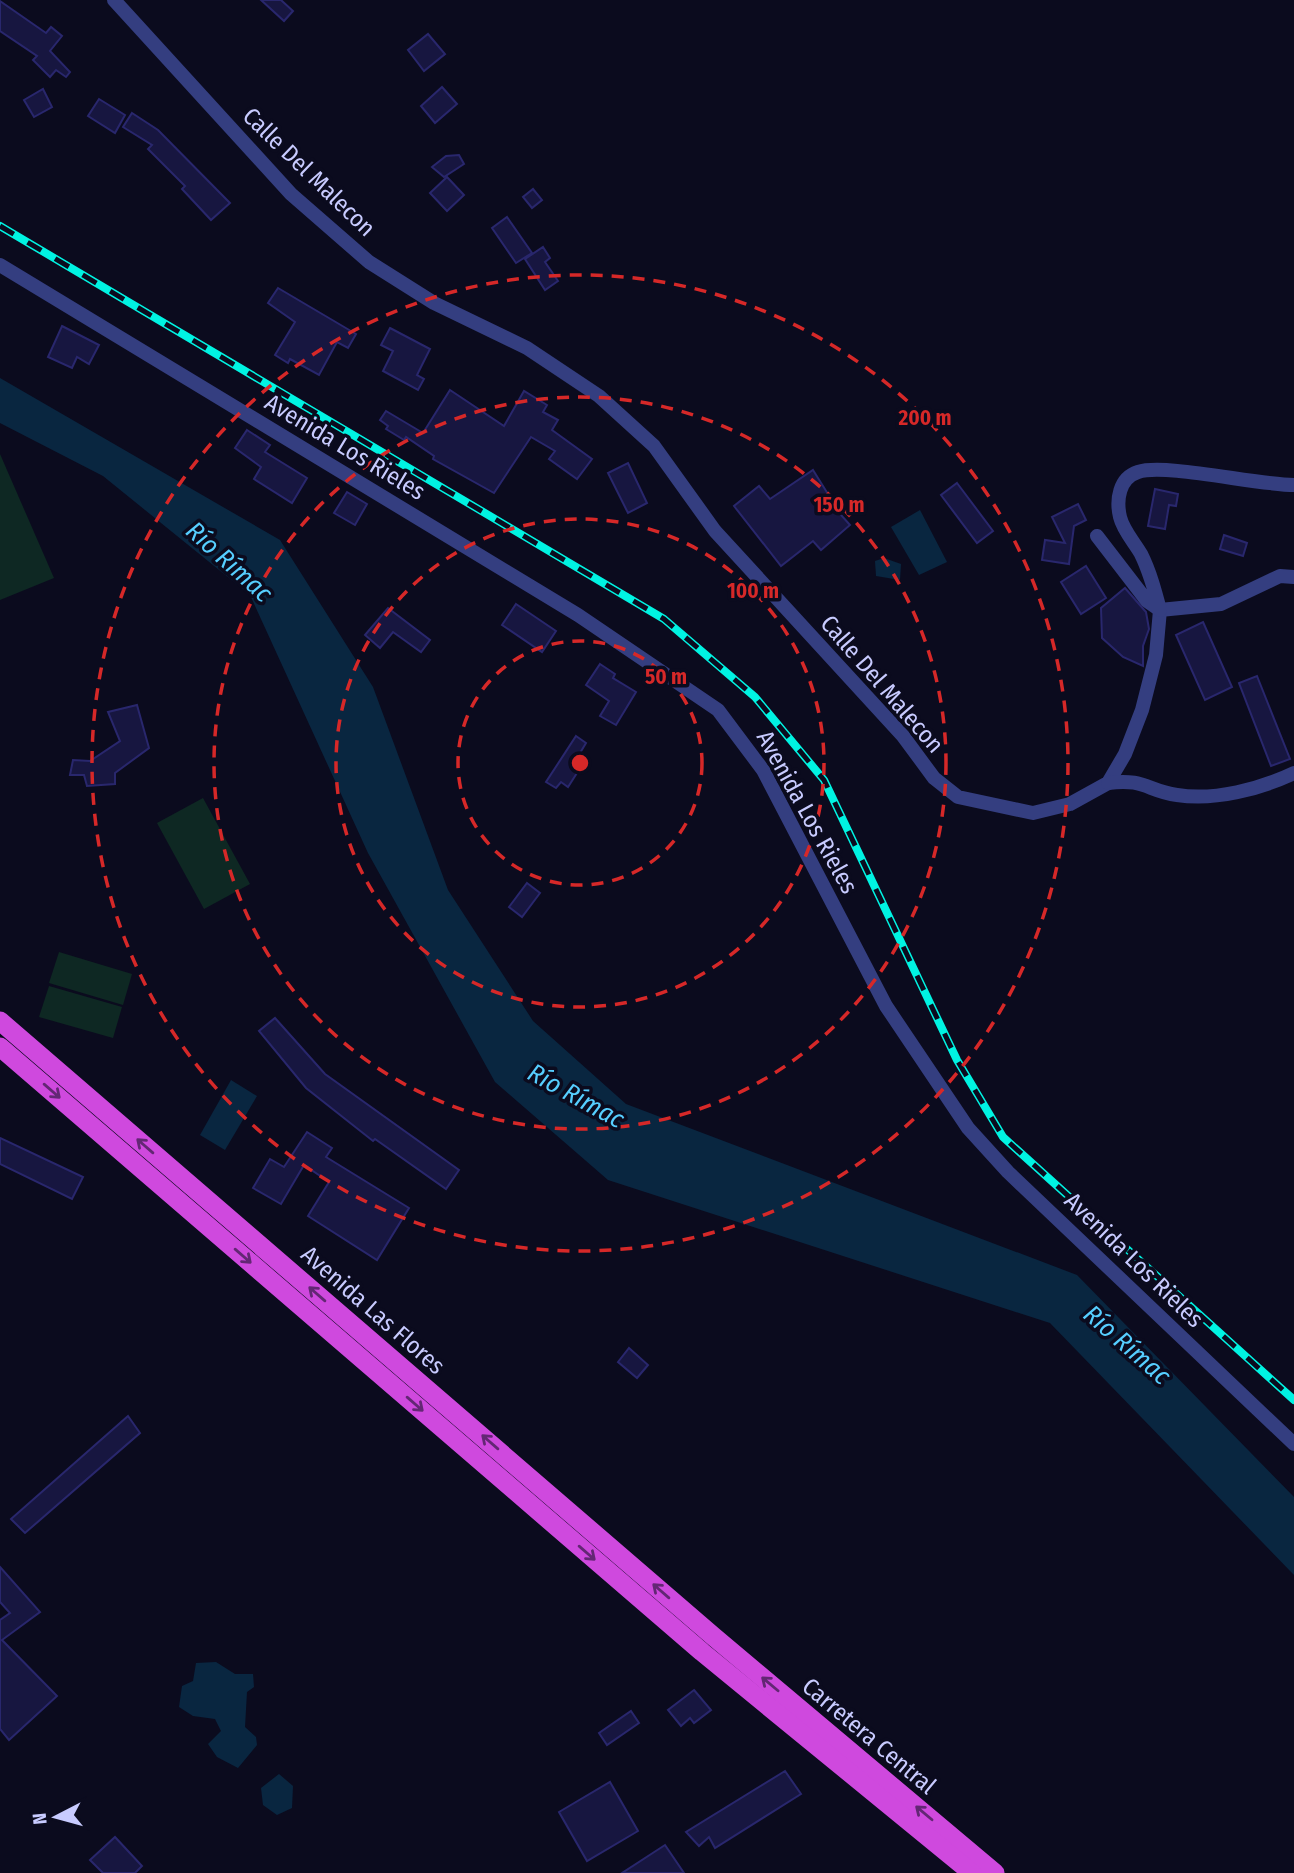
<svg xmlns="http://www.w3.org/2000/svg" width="1294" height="1873" viewBox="0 0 1294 1873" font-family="'Fira Sans Condensed',sans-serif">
	<rect width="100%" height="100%" fill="#0b0b1e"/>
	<!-- green -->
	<g fill="#0e2823">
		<path d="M0,454L54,578L0,600Z"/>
		<path d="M203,798L250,884L204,909L157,823Z"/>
		<path d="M59,952L132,974L123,1005L49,983Z"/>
		<path d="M49,986L122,1007L113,1038L39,1017Z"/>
	</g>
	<!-- water -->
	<g fill="#092640">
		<path d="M0,378L280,540L373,687L448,890L533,1021L626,1104L1077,1275L1294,1497V1575L1050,1323L608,1180L495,1082L368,853L250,595L103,476L0,423Z"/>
		<path d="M920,510L947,562L919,575L891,527Z"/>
		<path d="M884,558L901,564L900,580L876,576L875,561Z"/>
		<path d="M231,1080L257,1096L225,1150L200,1135Z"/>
		<path d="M216,1662L235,1674H253L254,1687L247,1692L245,1727L256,1737L257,1745L238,1768L217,1757L208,1744L221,1731L215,1719L193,1716L179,1707L182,1686L193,1681L196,1663Z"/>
		<path d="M279,1774L293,1786L292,1808L277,1815L263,1805L261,1788Z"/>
	</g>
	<!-- building -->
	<g fill="#171640" stroke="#29276d" stroke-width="2">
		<path d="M261,0H281L293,11L284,21Z"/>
		<path d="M0,1L46,33L51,27L62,36L50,51L70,72L66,77L56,70L50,77L33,60L37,56L0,31Z"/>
		<path d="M428,34L445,54L424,71L408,50Z"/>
		<path d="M442,87L457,104L435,123L421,106Z"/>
		<path d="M43,89L52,107L34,117L24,100Z"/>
		<path d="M99,99L125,115L115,133L88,116Z"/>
		<path d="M132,113L158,130L230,203L211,220L182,189L185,186L148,149L152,145L123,127Z"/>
		<path d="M459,155L464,164L444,177L432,167L446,156Z"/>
		<path d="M447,177L464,195L447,211L430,193Z"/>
		<path d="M533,189L542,200L532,208L523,197Z"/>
		<path d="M507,217L532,253L516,263L492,228Z"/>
		<path d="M543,247L550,258L545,262L558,281L545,290L525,259Z"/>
		<path d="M278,288L356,334L348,348L337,342L319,375L290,359L288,363L275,355L295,322L268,303Z"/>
		<path d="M62,326L99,345L89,364L77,357L72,368L48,357Z"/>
		<path d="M390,328L430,349L417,375L424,379L418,390L383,371L393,351L381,345Z"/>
		<path d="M450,390L504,426L524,391L547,405L543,412L558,420L552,430L592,459L577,479L549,459L555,451L531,437L494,493L433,459L434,456L406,437L404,440L386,429L388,426L380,420L386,411L423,433Z"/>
		<path d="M247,430L270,445L265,452L307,478L292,503L254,479L261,467L235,448Z"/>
		<path d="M628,463L647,503L628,513L608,473Z"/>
		<path d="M813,470L828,494L824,496L850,525L821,550L813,541L781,566L734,506L759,486L770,499Z"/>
		<path d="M957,483L993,531L977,543L941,495Z"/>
		<path d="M1155,489L1178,494L1176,506L1169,505L1165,529L1148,526Z"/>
		<path d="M347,492L367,504L355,525L334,513Z"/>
		<path d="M1078,504L1086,520L1074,526L1069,564L1042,560L1045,540L1065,543L1052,517Z"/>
		<path d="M1224,535L1247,543L1243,556L1220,549Z"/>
		<path d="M1086,566L1106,598L1081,614L1061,582Z"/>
		<path d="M1125,588L1146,612L1149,629L1143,646V666L1123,657L1102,638L1101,608Z"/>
		<path d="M516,604L556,631L542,652L502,625Z"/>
		<path d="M388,608L430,640L421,652L393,632L380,648L365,635Z"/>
		<path d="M1203,622L1232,687L1205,700L1176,635Z"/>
		<path d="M600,664L615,674L613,678L636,692L616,725L600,716L609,701L586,685Z"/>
		<path d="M1257,676L1290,759L1271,766L1239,683Z"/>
		<path d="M137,705L149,748L115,773V784L87,786L84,775H70L73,760L90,761L120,741L108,712Z"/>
		<path d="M576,736L586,743L571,768L577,773L568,787L561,782L556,788L546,782Z"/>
		<path d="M527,883L540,893L522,917L509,907Z"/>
		<path d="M275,1018L325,1074L459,1170L446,1189L375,1139L373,1141L306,1088L259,1031Z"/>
		<path d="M307,1132L332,1148L326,1157L409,1208L377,1260L308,1216L329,1182L304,1165L281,1204L253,1188L270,1159L284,1167Z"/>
		<path d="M0,1138L83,1177L72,1199L0,1164Z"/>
		<path d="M629,1348L648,1365L637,1378L618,1362Z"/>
		<path d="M128,1416L140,1433L25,1533L11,1519Z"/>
		<path d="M0,1567L40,1612L2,1640L57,1696L9,1740L0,1729V1620L10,1613L0,1602Z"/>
		<path d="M694,1690L711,1710L694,1723L690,1718L681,1726L668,1710Z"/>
		<path d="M631,1711L639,1723L607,1745L599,1733Z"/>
		<path d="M785,1771L801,1794L715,1848L709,1837L699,1846L686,1832Z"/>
		<path d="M610,1782L638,1831L587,1861L559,1812Z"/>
		<path d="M115,1837L142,1866L135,1873H103L90,1860Z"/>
		<path d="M665,1845L684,1873H622Z"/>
	</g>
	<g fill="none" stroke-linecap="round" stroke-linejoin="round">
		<!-- minor -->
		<g stroke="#343e80" stroke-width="14">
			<path d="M114,0L291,194L369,262L434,303L527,348L599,396L654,446L715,531L903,736L934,778L958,797L1033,813L1070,804L1108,783L1125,754L1142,710L1156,655L1160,610L1221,604L1280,576L1294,577"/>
			<path d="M1097,536L1147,601L1160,610C1155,591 1150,572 1141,554C1134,542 1123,530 1120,517C1116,500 1119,478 1138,472C1165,463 1257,485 1294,485"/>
			<path d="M1108,783C1145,778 1147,791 1177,795C1215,801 1260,789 1294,773"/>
		</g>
		<!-- tertiary -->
		<path stroke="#343e80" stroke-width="14" d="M0,265L578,615L718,710L763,770L886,1006L968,1128L1008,1172L1294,1444"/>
		<!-- trunk -->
		<g stroke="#cf49de" stroke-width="19">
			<path d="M0,1021L713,1636L995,1873"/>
			<path d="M0,1047L702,1652L972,1873"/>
		</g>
		<defs>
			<path id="rail" d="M0,226L664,619L755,697L824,780L957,1060L1003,1137L1294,1400"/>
		</defs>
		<!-- rail casing -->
		<use href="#rail" stroke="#00f3e2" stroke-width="8"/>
		<!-- rail -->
		<use href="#rail" stroke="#0b0b1e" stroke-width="5" stroke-dasharray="16" stroke-linecap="butt"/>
	</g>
	<!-- one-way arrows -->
	<defs><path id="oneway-shaft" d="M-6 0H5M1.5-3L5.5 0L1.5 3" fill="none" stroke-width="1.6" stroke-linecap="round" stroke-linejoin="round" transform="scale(1.75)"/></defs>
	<g stroke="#632774">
		<use href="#oneway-shaft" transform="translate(52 1091) rotate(41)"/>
		<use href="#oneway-shaft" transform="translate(145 1146) rotate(-139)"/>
		<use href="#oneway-shaft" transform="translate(243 1256) rotate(41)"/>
		<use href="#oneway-shaft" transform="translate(317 1294) rotate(-139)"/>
		<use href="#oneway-shaft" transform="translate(415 1404) rotate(41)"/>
		<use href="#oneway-shaft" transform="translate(490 1442) rotate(-139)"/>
		<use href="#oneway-shaft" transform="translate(587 1553) rotate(41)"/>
		<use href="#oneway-shaft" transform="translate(661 1591) rotate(-139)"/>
		<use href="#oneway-shaft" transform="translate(770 1684) rotate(-140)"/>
		<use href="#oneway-shaft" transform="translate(924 1813) rotate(-140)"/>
	</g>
	<!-- distance rings -->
	<g fill="none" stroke="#d62828" stroke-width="3.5" stroke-dasharray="12 9">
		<circle cx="580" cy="763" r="122"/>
		<circle cx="580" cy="763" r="244"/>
		<circle cx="580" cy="763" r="366"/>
		<circle cx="580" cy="763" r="488"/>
	</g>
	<g text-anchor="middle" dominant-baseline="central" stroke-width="7" stroke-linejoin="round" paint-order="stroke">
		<!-- street labels -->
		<g font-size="24" fill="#c8cbff" stroke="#0b0b1e">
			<text transform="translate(309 172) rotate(44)">Calle Del Malecon</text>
			<text transform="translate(345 447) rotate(31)">Avenida Los Rieles</text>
			<text transform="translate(882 684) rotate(49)">Calle Del Malecon</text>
			<text transform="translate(807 812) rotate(61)">Avenida Los Rieles</text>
			<text transform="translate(1134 1260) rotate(44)">Avenida Los Rieles</text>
			<text transform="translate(373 1310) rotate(41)">Avenida Las Flores</text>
			<text transform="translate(869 1736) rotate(40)">Carretera Central</text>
		</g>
		<!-- water labels -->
		<g font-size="26" font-style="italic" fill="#56ceff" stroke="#0b0b1e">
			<text transform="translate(229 562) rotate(42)">Río Rímac</text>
			<text transform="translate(576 1096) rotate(29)">Río Rímac</text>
			<text transform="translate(1127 1345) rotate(41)">Río Rímac</text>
		</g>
	</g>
	<circle cx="580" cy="763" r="10" fill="#d62828" stroke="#0b0b1e" stroke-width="3.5"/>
	<g font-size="21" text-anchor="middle" font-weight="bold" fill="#d62828" stroke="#0b0b1e" stroke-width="7" stroke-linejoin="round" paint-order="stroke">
		<text x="925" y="425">200 m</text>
		<text x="839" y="512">150 m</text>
		<text x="753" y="598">100 m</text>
		<text x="666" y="684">50 m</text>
	</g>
	<!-- north arrow -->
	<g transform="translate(56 1817) rotate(264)" stroke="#0b0b1e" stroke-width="5" paint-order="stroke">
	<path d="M0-5L12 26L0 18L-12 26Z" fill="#c8cbff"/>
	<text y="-10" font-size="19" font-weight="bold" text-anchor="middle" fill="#c8cbff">N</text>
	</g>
</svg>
